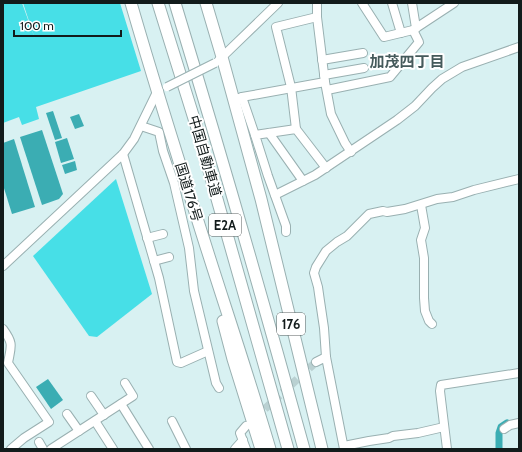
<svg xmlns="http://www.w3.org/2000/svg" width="522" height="452" viewBox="0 0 522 452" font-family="Cabin,'Noto Sans JP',sans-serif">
	<rect width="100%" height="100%" fill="#d8f1f2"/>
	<!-- green -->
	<g fill="#47dfe7">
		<path d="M3,3H22L35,39L23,3H120L141,71L36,107L39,119L22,125L19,117L3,123Z"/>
		<path d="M116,179L152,294L97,337L89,336L33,256Z"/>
	</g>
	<!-- water -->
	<g fill="#3badb3">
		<path d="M53,111L62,138L55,140L46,113Z"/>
		<path d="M79,114L84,126L75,129L70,117Z"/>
		<path d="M42,130L63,194L59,199L42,205L20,137Z"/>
		<path d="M67,138L74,159L61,163L55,142Z"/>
		<path d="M14,139L35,207L12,214L3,185V143Z"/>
		<path d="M75,161L77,170L65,174L62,165Z"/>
		<path d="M48,379L63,400L51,409L36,387Z"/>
	</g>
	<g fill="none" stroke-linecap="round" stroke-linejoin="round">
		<!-- canal -->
		<path stroke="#3badb3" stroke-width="7" d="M499,449V433L501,427L507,423"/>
		<!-- minor-tunnel -->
		<path stroke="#bad1d2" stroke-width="8" stroke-dasharray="8 4" stroke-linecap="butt" d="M256,417L316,362"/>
		<defs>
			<g id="minor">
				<path d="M317,3V17L325,82L331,114L345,143L351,152"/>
				<path d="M362,3L384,37L413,30L454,3"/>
				<path d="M392,3L401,33"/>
				<path d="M412,3L416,28"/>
				<path d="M219,60L278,3"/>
				<path d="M322,60L363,53"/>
				<path d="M324,75L364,68"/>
				<path d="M327,90L390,77L419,42L413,30"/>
				<path d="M242,97L325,82"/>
				<path d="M236,99L242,97L255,135"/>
				<path d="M141,126L159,132L163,151L174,183L189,248L194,291L216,383L219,388"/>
				<path d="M296,129L291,87L276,27L317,17"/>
				<path d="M269,133L303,181"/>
				<path d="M123,154L159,278L177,362L181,363L208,351"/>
				<path d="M275,195L315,175L397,120L415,106L432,88L442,79L462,67L519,47"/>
				<path d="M421,205L425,228L421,240L424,258V298L425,311L429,321L432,324"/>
				<path d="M286,232V226L268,176L255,135L296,129L326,168"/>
				<path d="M147,238L163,234"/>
				<path d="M154,261L169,257"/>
				<path d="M3,266L123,154L134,139L157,92L159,91"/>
				<path d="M3,329C14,344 11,346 8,363L49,422L24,438L11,449"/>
				<path d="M316,362L326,357"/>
				<path d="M91,396L104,415"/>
				<path d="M121,404L149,449"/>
				<path d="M67,414L79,431"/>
				<path d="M95,421L113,449"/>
				<path d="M172,421L186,449"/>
				<path d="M504,429L510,425L519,423"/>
				<path d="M39,442L43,449"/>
				<path d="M344,446L369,441L389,438L393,436L418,433L444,427"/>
				<path d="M51,449L133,396L125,383"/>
				<path d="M235,449L243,440"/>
				<path d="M246,449L240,433L246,426"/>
				<path d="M344,449L326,357L324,328L320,301L318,287L314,273L316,267L326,251L337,242L347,236L369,214L383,211L387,212L405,209L437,199L453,197L474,190L519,179"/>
				<path d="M447,449L440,391L441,385L519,373"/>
			</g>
			<g id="highway">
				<path d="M131,3C152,75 174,146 197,218C221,295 247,371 270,449"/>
				<path d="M158,3L196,125L288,449"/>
				<path d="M175,3C220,151 263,300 304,449"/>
				<path d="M206,3L222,57L261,199L322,449"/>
				<path d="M223,321L233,359L261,449"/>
			</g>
		</defs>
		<!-- minor casing -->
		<use href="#minor" stroke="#99b0b1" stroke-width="10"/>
		<!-- highway casing -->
		<use href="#highway" stroke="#99b0b1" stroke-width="13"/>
		<!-- minor -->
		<use href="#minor" stroke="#fff" stroke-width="8"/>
		<!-- highway -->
		<use href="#highway" stroke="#fff" stroke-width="11"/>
		<defs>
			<path id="minor-bridge" d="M167,87L215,63"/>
		</defs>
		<!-- minor-bridge casing -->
		<use href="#minor-bridge" stroke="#99b0b1" stroke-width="10" stroke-linecap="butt"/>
		<!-- minor-bridge -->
		<use href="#minor-bridge" stroke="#fff" stroke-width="8"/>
	</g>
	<g text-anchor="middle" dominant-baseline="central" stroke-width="4" stroke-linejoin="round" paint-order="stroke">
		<!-- shield labels -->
		<g fill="#fff" stroke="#595f5f" stroke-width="1">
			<rect x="209" y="214" width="32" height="22" rx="3"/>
			<rect x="277" y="313" width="28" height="22" rx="3"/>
		</g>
		<g font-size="13" font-weight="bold" fill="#121b1b">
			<text x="225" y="225">E2A</text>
			<text x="291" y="324">176</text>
		</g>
		<!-- street labels -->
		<g font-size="14" fill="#121b1b" stroke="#fff">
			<text transform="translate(205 156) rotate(74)">中国自動車道</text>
			<text transform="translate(189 192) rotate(73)">国道176号</text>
		</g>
		<!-- neighbourhood labels -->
		<g font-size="15" font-weight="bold" fill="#455a5b" stroke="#fff">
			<text x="407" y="62">加茂四丁目</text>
		</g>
	</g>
	<!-- border -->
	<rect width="522" height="452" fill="none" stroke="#121b1b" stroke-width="8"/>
	<!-- scale -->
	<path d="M14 30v6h107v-6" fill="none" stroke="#121b1b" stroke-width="2"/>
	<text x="20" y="30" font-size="12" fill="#121b1b" stroke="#ffffff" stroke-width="3" paint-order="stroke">100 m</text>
</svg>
